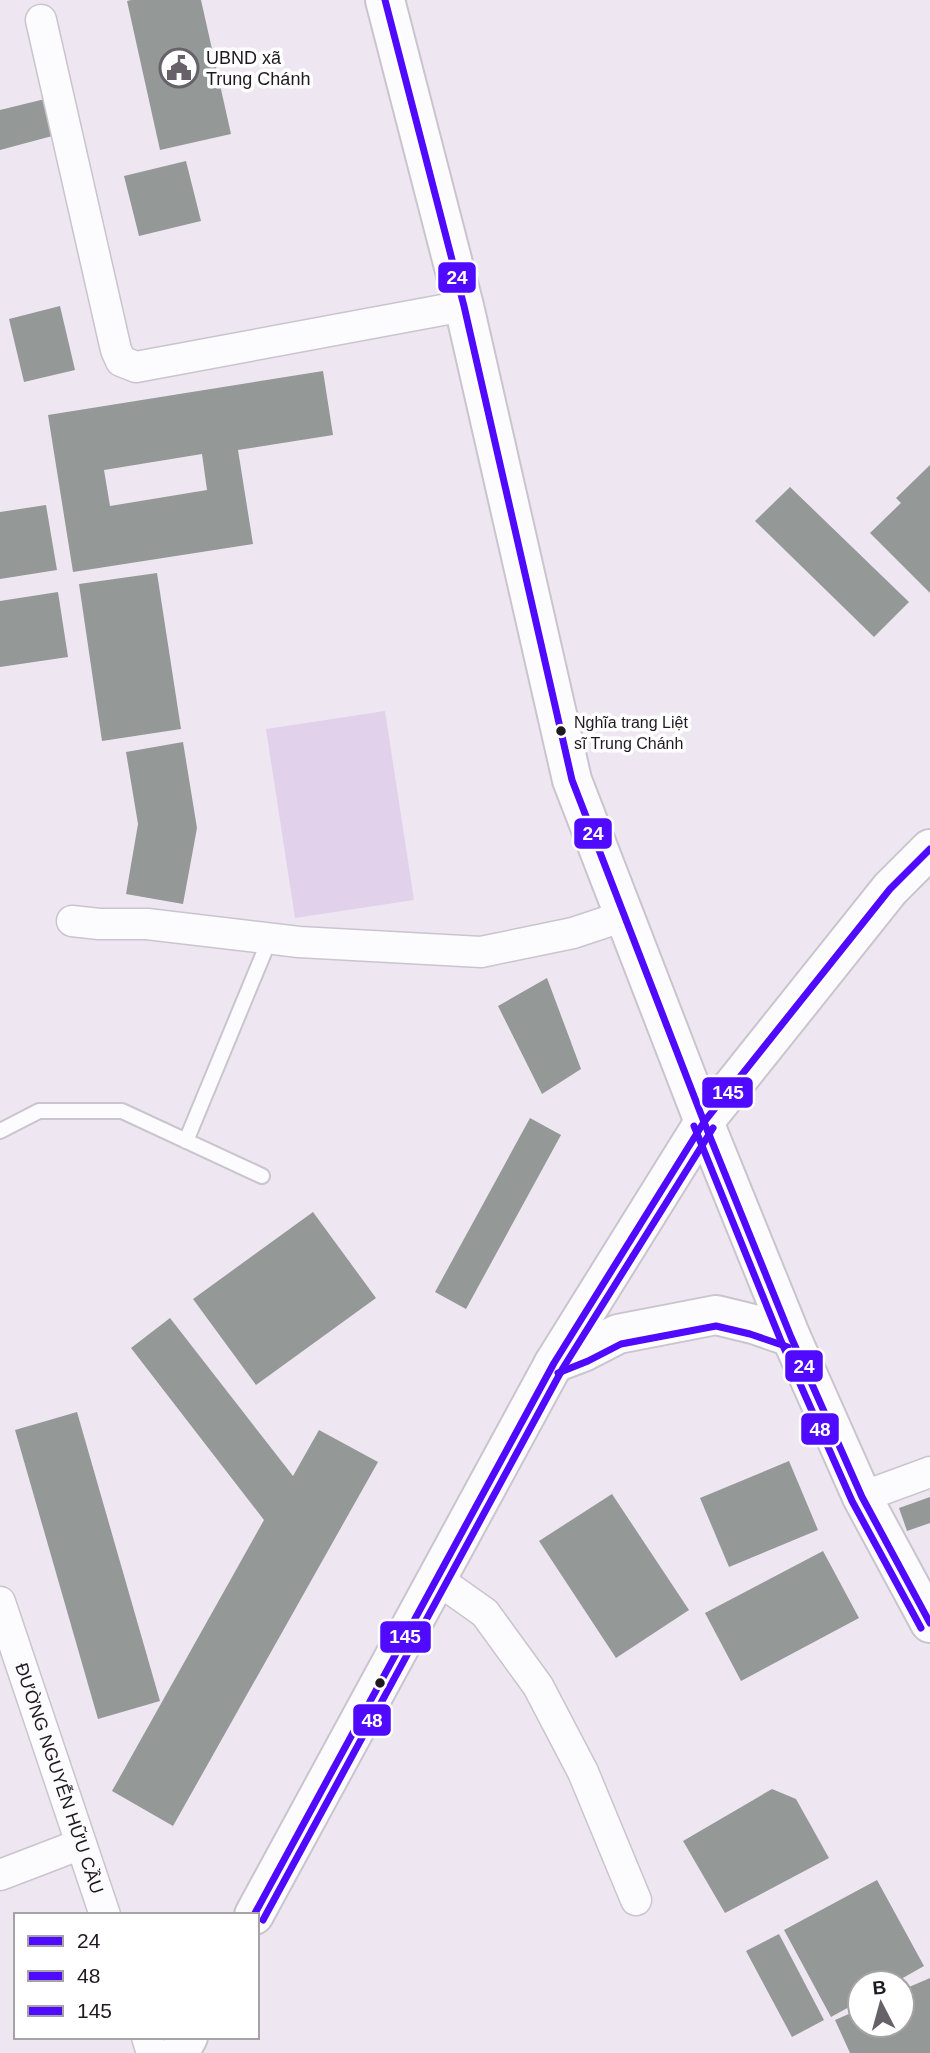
<svg xmlns="http://www.w3.org/2000/svg" width="930" height="2053" viewBox="0 0 930 2053" font-family="Arial,sans-serif">
	<rect width="100%" height="100%" fill="#eee7f2"/>
	<!-- green -->
	<path fill="#e1d1eb" d="M385,711L414,900L295,918L266,729Z"/>
	<!-- building -->
	<g fill="#949897" fill-rule="evenodd">
		<path d="M131,0H201L231,134L160,150L127,1Z"/>
		<path d="M49,98L56,135L0,150V110Z"/>
		<path d="M186,161L201,221L139,236L124,176Z"/>
		<path d="M60,306L75,370L24,382L9,319Z"/>
		<path d="M323,371L333,435L238,450L253,544L73,572L48,415ZM202,454L207,490L110,506L104,470Z"/>
		<path d="M930,465V593L870,533L901,503L896,498Z"/>
		<path d="M790,487L909,602L874,637L755,521Z"/>
		<path d="M46,505L57,570L0,579V512Z"/>
		<path d="M157,573L181,729L102,741L79,584Z"/>
		<path d="M58,592L68,657L0,667V601Z"/>
		<path d="M183,742L197,828L183,904L126,894L138,824L126,752Z"/>
		<path d="M547,978L581,1069L542,1094L498,1006Z"/>
		<path d="M530,1118L561,1135L466,1309L435,1292Z"/>
		<path d="M313,1212L376,1298L256,1385L193,1299Z"/>
		<path d="M170,1318L293,1476L319,1430L378,1462L173,1826L112,1791L264,1520L131,1348Z"/>
		<path d="M77,1412L160,1701L98,1719L15,1430Z"/>
		<path d="M789,1461L818,1530L729,1567L700,1498Z"/>
		<path d="M612,1494L689,1610L616,1658L539,1541Z"/>
		<path d="M930,1497V1523L907,1531L899,1508Z"/>
		<path d="M823,1551L859,1618L741,1681L705,1613Z"/>
		<path d="M772,1789L796,1799L829,1858L725,1913L683,1841Z"/>
		<path d="M877,1880L924,1966L894,1983H860V2001L831,2017L784,1930Z"/>
		<path d="M779,1934L824,2020L792,2037L746,1951Z"/>
		<path d="M930,1978V2053H850L835,2020L860,2009V2025H902V1990Z"/>
	</g>
	<g fill="none" stroke-linecap="round" stroke-linejoin="round">
		<defs>
			<g id="lane">
				<path d="M0,1131L39,1111H122L262,1176"/>
				<path d="M186,1141L270,938"/>
			</g>
			<g id="street">
				<path d="M41,20L116,350L121,361L136,367L464,306"/>
				<path d="M72,921L99,924H147L299,942L481,952L573,933L624,916"/>
				<path d="M862,1497L930,1472"/>
				<path d="M437,1579L485,1613L538,1686L583,1772L636,1900"/>
				<path id="s1" d="M0,1602L105,1915"/>
				<path d="M0,1875L81,1844"/>
				<path d="M147,2037L152,2053"/>
			</g>
			<g id="secondary">
				<path d="M254,1915L554,1363L704,1122L890,889L930,849"/>
				<path d="M179,2053L188,2037"/>
			</g>
			<g id="primary">
				<path d="M385,0L464,306L572,780L704,1122L791,1337L862,1497L930,1623"/>
				<path d="M554,1363L583,1352L618,1334L716,1315L753,1324L791,1337"/>
			</g>
		</defs>
		<!-- lane casing -->
		<use href="#lane" stroke="#cac4ce" stroke-width="18"/>
		<!-- street casing -->
		<use href="#street" stroke="#cac4ce" stroke-width="33"/>
		<!-- secondary casing -->
		<use href="#secondary" stroke="#cac4ce" stroke-width="42"/>
		<!-- primary casing -->
		<use href="#primary" stroke="#cac4ce" stroke-width="42"/>
		<!-- lane -->
		<use href="#lane" stroke="#fcfbfd" stroke-width="14"/>
		<!-- street -->
		<use href="#street" stroke="#fcfbfd" stroke-width="30"/>
		<!-- secondary -->
		<use href="#secondary" stroke="#fcfbfd" stroke-width="38"/>
		<!-- primary -->
		<use href="#primary" stroke="#fcfbfd" stroke-width="38"/>
		<defs>
			<path id="bus-1" d="M385,0L464,306L572,780L704,1122L791,1337L862,1497L930,1623"/>
			<g id="bus-2">
				<path d="M694,1126L781,1341L852,1501L921,1628"/>
				<path d="M558,1373L588,1361L621,1344L716,1326L750,1334L788,1347"/>
				<path d="M263,1920L563,1368L713,1128"/>
			</g>
			<path id="bus-3" d="M254,1915L554,1363L704,1122L890,889L930,849"/>
		</defs>
		<!-- bus-1 casing -->
		<use href="#bus-1" stroke="#fff" stroke-width="12"/>
		<!-- bus-2 casing -->
		<use href="#bus-2" stroke="#fff" stroke-width="12"/>
		<!-- bus-3 casing -->
		<use href="#bus-3" stroke="#fff" stroke-width="12"/>
		<!-- bus-1 -->
		<use href="#bus-1" stroke="#4f0aff" stroke-width="7"/>
		<!-- bus-2 -->
		<use href="#bus-2" stroke="#4f0aff" stroke-width="7"/>
		<!-- bus-3 -->
		<use href="#bus-3" stroke="#4f0aff" stroke-width="7"/>
	</g>
	<!-- icons -->
	<defs>
		<symbol id="civic-ring" viewBox="-11 -11 22 22"><circle r="9.5" fill="#fff" stroke="#67626a" stroke-width="1.5"/><path d="M-.6-6.5H3V-4.5H.6V-3L4-1V1h2V6H-6V1h2V-1L-.6-3ZM-1.2 2.5V6h2.4V2.5Z" fill="#67626a"/></symbol>
	</defs>
	<g fill-rule="evenodd">
		<use href="#civic-ring" x="157" y="46" width="44" height="44"/>
	</g>
	<!-- markers -->
	<g fill="#1f1a21" stroke="#fff" stroke-width="2.5">
		<circle cx="561" cy="731" r="6"/>
		<circle cx="380" cy="1683" r="6"/>
	</g>
	<g text-anchor="middle" dominant-baseline="central" stroke-width="7" stroke-linejoin="round" paint-order="stroke">
		<!-- bus labels -->
		<g font-size="16" fill="#1f1a21" stroke="#fff" text-anchor="start">
			<text x="574" y="722">Nghĩa trang Liệt<tspan x="574" dy="21">sĩ Trung Chánh</tspan></text>
		</g>
		<!-- poi labels -->
		<g font-size="18" fill="#1f1a21" stroke="#fff" text-anchor="start">
			<text x="206" y="58">UBND xã<tspan x="206" dy="21">Trung Chánh</tspan></text>
		</g>
		<!-- street labels -->
		<g font-size="18" fill="#1f1a21" stroke="#fff">
			<text stroke="none"><textPath href="#s1" startOffset="186">ĐƯỜNG NGUYỄN HỮU CẦU</textPath></text>
		</g>
	</g>
	<g stroke="#fff" stroke-width="2.5">
		<rect x="437" y="261" width="40" height="33" rx="7" fill="#4f0aff"/>
		<rect x="573" y="817" width="40" height="33" rx="7" fill="#4f0aff"/>
		<rect x="701" y="1076" width="53" height="33" rx="7" fill="#4f0aff"/>
		<rect x="784" y="1349" width="40" height="34" rx="7" fill="#4f0aff"/>
		<rect x="800" y="1412" width="40" height="34" rx="7" fill="#4f0aff"/>
		<rect x="379" y="1620" width="53" height="34" rx="7" fill="#4f0aff"/>
		<rect x="352" y="1703" width="40" height="34" rx="7" fill="#4f0aff"/>
	</g>
	<g font-size="19" text-anchor="middle" font-weight="bold" fill="#fff">
		<text x="457" y="284">24</text>
		<text x="593" y="840">24</text>
		<text x="728" y="1099">145</text>
		<text x="804" y="1373">24</text>
		<text x="820" y="1436">48</text>
		<text x="405" y="1643">145</text>
		<text x="372" y="1727">48</text>
	</g>
	<!-- legend -->
	<rect x="14" y="1913" width="245" height="126" fill="#ffffff" stroke="#a5a3a6" stroke-width="2"/>
	<rect x="28" y="1936" width="35" height="10" fill="#4f0aff" stroke="#a5a3a6" stroke-width="2"/>
	<text x="77" y="1948" font-size="21" fill="#1f1a21">24</text>
	<rect x="28" y="1971" width="35" height="10" fill="#4f0aff" stroke="#a5a3a6" stroke-width="2"/>
	<text x="77" y="1983" font-size="21" fill="#1f1a21">48</text>
	<rect x="28" y="2006" width="35" height="10" fill="#4f0aff" stroke="#a5a3a6" stroke-width="2"/>
	<text x="77" y="2018" font-size="21" fill="#1f1a21">145</text>
	<!-- north arrow -->
	<g transform="translate(881 2004) rotate(354)"><circle r="33" fill="#ffffff" stroke="#a5a3a6" stroke-width="2"/>
	<path d="M0-5L12 26L0 18L-12 26Z" fill="#67626a"/>
	<text y="-10" font-size="19" font-weight="bold" text-anchor="middle" fill="#1f1a21">B</text>
	</g>
</svg>
